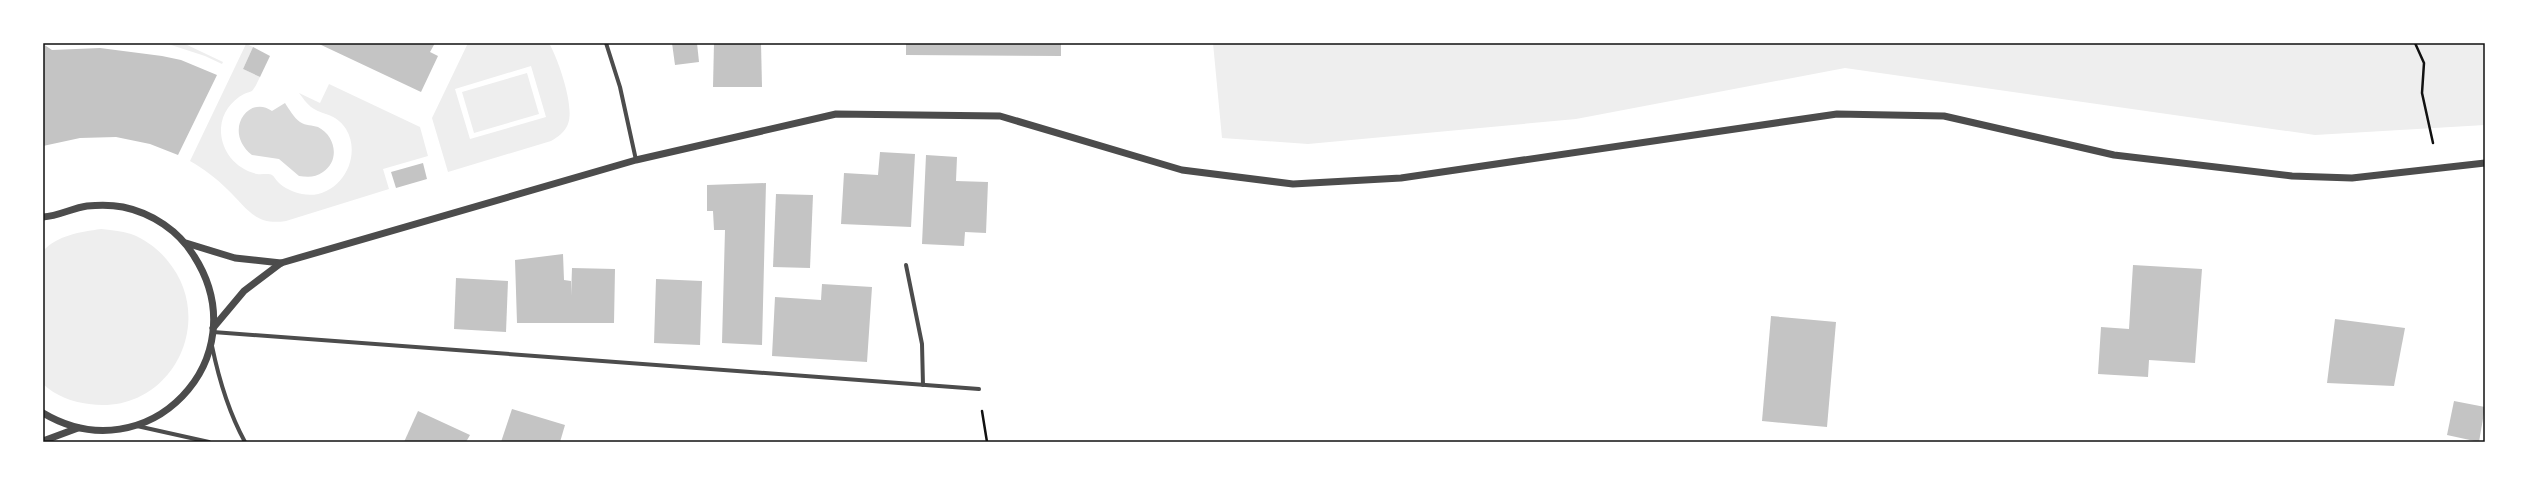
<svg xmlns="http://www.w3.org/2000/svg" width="2528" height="485" viewBox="0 0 2528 485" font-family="'Roboto Condensed',sans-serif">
	<rect width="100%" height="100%" fill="#fff"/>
	<!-- green -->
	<g fill="#eee" fill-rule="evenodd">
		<path d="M165,43H183L223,62L222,64L205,56Z"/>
		<path d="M468,43H549C558,59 575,106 568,124C565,132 558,137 551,141L448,172L432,118ZM531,66L546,117L470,139L455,89Z"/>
		<path d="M1213,43H2485V125L2315,135L1845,68L1576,119L1308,144L1222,138Z"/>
		<path d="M246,44L253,47L243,69L260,77C258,81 255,88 252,91C250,92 246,93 244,94C231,101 222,113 221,128C220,150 235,169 257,174C261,175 269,173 272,175C274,176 276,180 278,182C284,188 293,192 302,194C337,201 364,159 346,129C335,112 323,116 311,107C306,103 303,98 299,93L320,103L329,84L420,127L428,156L383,169L389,189L286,221C255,226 247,208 227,189C216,178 204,169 190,161Z"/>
		<path d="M527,73L539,114L474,133L462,92Z"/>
		<path d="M101,229C110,230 121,231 131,234C145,239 158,249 167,260C219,321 170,416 89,404C72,402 56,396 43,384V251C58,235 80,232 101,229Z"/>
	</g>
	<!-- water -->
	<path fill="#d9d9d9" d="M285,103C289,109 294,118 300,122C306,126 312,125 318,127C336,136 340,161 323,172C315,178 307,177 299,176L279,159L252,155C222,131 249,94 272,111Z"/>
	<!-- building -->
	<g fill="#c4c4c4">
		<path d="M317,43H435L430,52L438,56L421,92Z"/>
		<path d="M672,43H697L699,62L675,65Z"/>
		<path d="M714,43H761L762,87H713Z"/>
		<path d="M906,43H1061V56L906,55Z"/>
		<path d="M43,44L52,50L100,48L162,56L181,60L217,75L178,155L150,144L116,137L80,138L43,146Z"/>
		<path d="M253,47L270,56L260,77L243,69Z"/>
		<path d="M880,152L915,154L911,227L841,224L844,173L878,175Z"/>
		<path d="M926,155L957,157L956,181L988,182L986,233L965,232L964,246L922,244Z"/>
		<path d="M423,163L427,179L396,188L391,172Z"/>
		<path d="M766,183L762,345L722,343L725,230H714L713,211H707V185Z"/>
		<path d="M776,194L813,195L810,268L773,267Z"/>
		<path d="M563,254L564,280L571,281V296L572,268L615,269L614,323H517L515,260Z"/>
		<path d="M2133,265L2202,269L2195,363L2149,360L2148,377L2098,374L2101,327L2129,329Z"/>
		<path d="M456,278L508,281L506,332L454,329Z"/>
		<path d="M656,279L702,281L700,345L654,343Z"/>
		<path d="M822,284L872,287L867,362L772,356L775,297L821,300Z"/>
		<path d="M1771,316L1836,322L1827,427L1762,421Z"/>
		<path d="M2335,319L2405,328L2394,386L2327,383Z"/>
		<path d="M2454,401L2485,407L2479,442L2447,435Z"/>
		<path d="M512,409L565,425L560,442H501Z"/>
		<path d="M418,411L470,435L466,442H404Z"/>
	</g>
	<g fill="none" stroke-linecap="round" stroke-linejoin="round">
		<!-- path -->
		<g stroke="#111" stroke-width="2.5">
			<path d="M2415,43L2424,63L2422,93L2433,143"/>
			<path d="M982,411L987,442"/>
		</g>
		<!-- minor -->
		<g stroke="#4c4c4c" stroke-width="4">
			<path d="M606,43L620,87L636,160"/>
			<path d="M906,265L922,344L923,385"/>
			<path d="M213,332L979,389"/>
			<path d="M212,346C219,380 228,411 245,442"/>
			<path d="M137,426L209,442"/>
		</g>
		<!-- tertiary -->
		<g stroke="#4c4c4c" stroke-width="7">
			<path d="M43,217C59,216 72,208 87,206C97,205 113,205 123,207C152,213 179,231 194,256C260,359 147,475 43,413"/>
			<path d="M186,243L235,258L281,263"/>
			<path d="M213,328L244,291L281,263L636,160L836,114L1000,116L1182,170L1293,184L1401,178L1837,114L1944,116L2114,155L2292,176L2352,178L2485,163"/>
			<path d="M43,441L78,428"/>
		</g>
	</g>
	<!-- border -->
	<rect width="2528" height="485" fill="none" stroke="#ffffff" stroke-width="88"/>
	<rect x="44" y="44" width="2440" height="397" fill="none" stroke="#111" stroke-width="1.5"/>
</svg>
